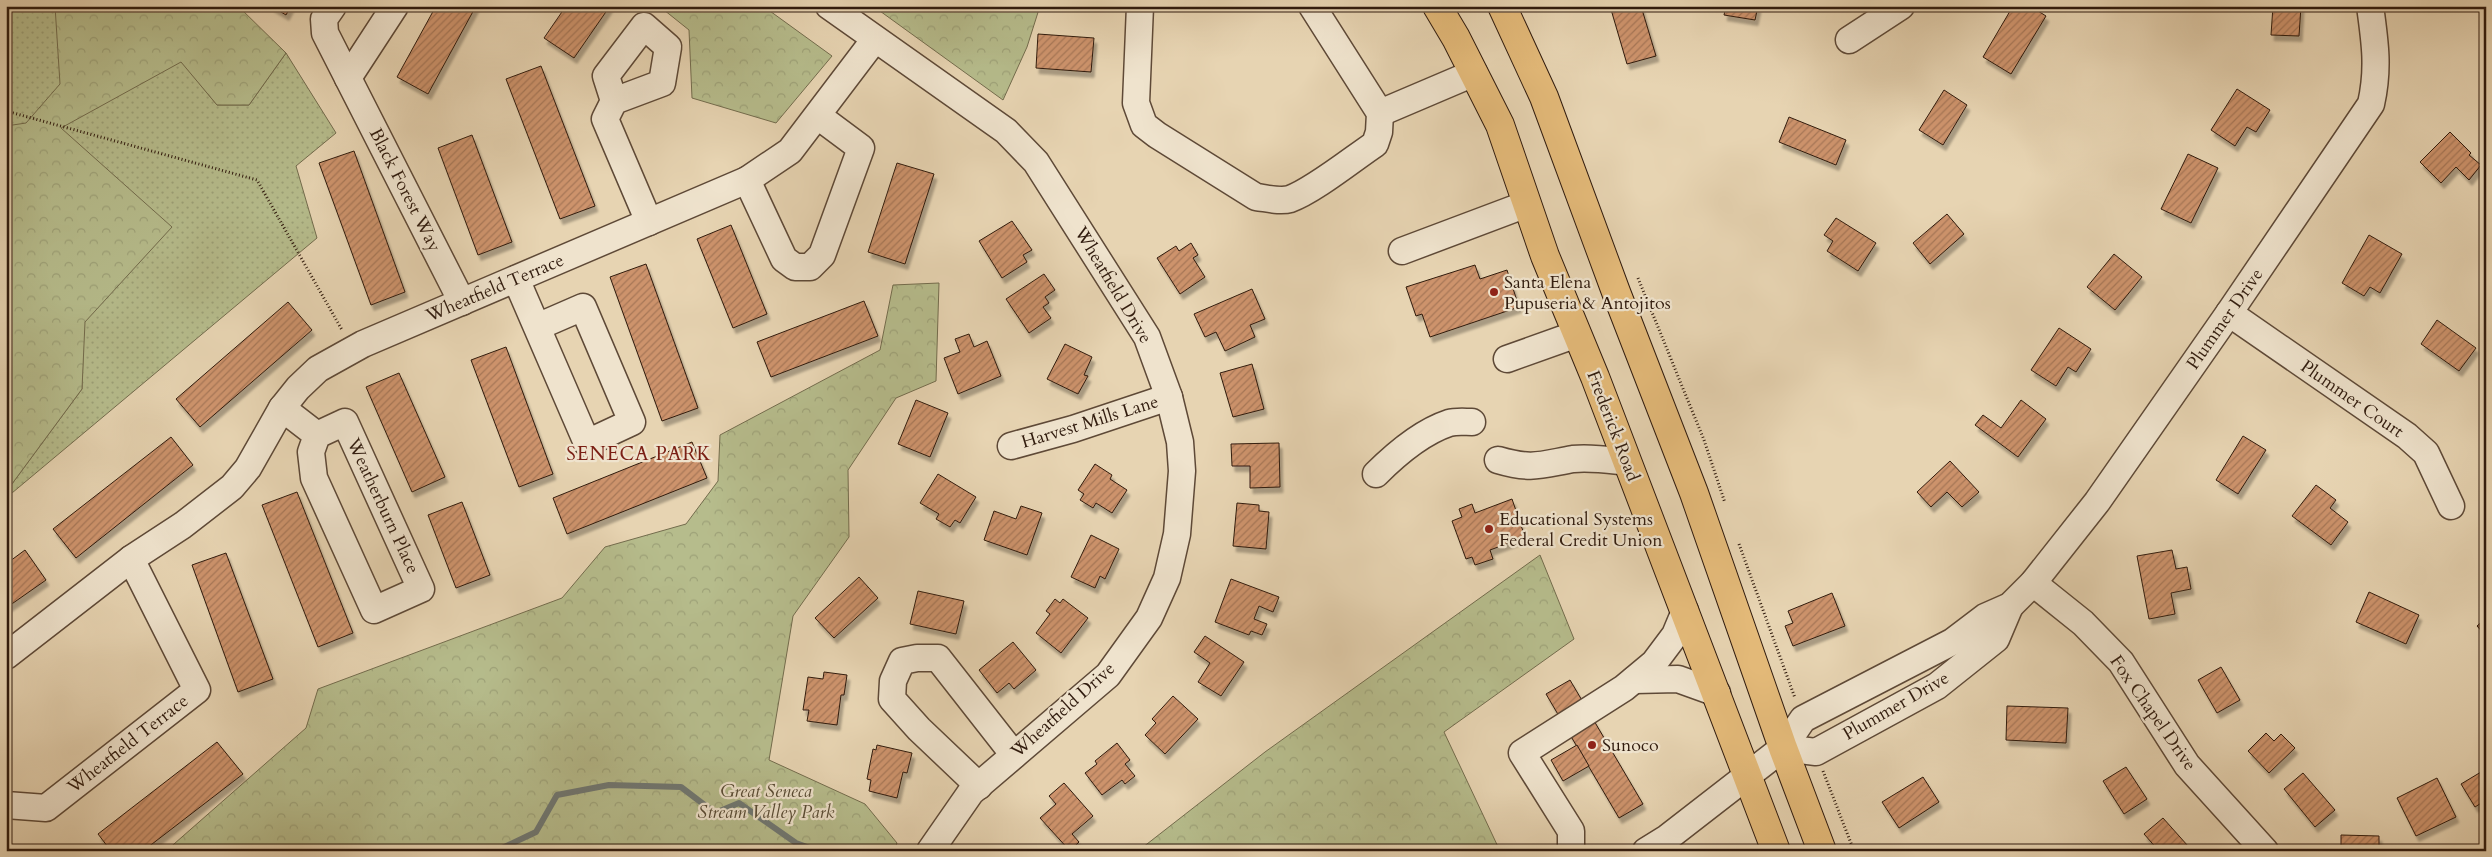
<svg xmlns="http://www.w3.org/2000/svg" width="2492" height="857" viewBox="0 0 2492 857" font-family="Cardo,serif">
	<defs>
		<pattern id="grass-dots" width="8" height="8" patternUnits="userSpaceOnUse" patternTransform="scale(1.25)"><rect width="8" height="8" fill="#b6bc8c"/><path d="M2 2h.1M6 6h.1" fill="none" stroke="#9da178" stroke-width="1.8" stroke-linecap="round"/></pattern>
		<pattern id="forest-crowns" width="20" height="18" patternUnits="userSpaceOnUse" patternTransform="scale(1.25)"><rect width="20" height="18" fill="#b6bc8c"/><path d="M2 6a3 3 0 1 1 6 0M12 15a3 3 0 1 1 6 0" fill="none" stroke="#9da178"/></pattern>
		<pattern id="building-hatch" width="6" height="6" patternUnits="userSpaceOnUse" patternTransform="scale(1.25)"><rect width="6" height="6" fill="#cd936c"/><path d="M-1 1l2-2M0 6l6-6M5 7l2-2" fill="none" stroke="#a77757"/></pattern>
		<filter id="shadow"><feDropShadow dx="3" dy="5.5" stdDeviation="1" flood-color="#0004"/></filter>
	</defs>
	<rect width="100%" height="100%" fill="#e7d4b2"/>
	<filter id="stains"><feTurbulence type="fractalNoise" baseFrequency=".004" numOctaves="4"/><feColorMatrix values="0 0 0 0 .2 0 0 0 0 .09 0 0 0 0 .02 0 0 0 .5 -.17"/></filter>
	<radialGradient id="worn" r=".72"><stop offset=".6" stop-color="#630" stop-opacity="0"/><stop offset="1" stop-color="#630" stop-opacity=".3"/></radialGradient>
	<!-- grass -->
	<path fill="url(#grass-dots)" stroke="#736c4d" d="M6,6H153L182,62L217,105H249L286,53L336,133L296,166L317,238L6,498V492L82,389L84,322L171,227L6,272Z"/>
	<!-- forest -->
	<g fill="url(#forest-crowns)" stroke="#736c4d">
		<path d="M55,6H238L286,53L249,105H217L181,62L61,128L172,227L85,322L82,389L6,492V126L26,123L60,84Z"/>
		<path d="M659,6H763L832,56L776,123L692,98L689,30Z"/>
		<path d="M873,6H1040L1027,47L1003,100Z"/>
		<path d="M939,283L936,381L896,398L848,470L849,537L793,616L769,760L865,804L897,843L894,851H166L306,728L318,689L562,598L605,547L686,524L718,481L720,435L880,350L893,285Z"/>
		<path d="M1540,555L1574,639L1444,732L1500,851H1138L1265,752Z"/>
	</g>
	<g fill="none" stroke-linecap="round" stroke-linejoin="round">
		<!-- stream -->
		<path stroke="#707873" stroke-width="6" d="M496,851L536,832L557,795L609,785L681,787L715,813L739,803L796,843L818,851"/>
	</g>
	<!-- building -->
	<g fill="url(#building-hatch)" stroke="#301b0e" filter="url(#shadow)">
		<path d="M271,6H291L286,15Z"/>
		<path d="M436,6H476L428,94L397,77Z"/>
		<path d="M566,6H610L574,58L544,38Z"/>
		<path d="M1610,6H1641L1656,56L1627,64Z"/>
		<path d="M1726,6H1758L1755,20L1724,15Z"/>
		<path d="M2013,6H2030L2046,16L2011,74L1983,57Z"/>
		<path d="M2273,6H2301L2299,36L2271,35Z"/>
		<path d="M1038,34L1094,38L1091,72L1036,68Z"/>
		<path d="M541,66L595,206L560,219L506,79Z"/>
		<path d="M2237,89L2270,110L2256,132L2247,127L2235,146L2211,130Z"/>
		<path d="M1944,90L1967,105L1943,145L1919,130Z"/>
		<path d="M1789,117L1846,140L1836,165L1779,142Z"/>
		<path d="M2450,132L2471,153L2469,155L2481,165L2469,180L2456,167L2441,183L2420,162Z"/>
		<path d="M472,135L512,242L478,255L438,148Z"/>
		<path d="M354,151L405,292L371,305L319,163Z"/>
		<path d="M2188,154L2218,168L2191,223L2161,209Z"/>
		<path d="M897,163L934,174L905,264L868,252Z"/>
		<path d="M1947,214L1964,234L1930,264L1913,243Z"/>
		<path d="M1836,218L1876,243L1858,271L1827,251L1833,241L1824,235Z"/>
		<path d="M1012,221L1032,250L1023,255L1027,262L1002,278L979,241Z"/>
		<path d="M731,225L767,314L733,328L697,239Z"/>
		<path d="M2369,235L2402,254L2380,293L2370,287L2364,296L2342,283Z"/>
		<path d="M1191,243L1198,255L1193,258L1205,277L1180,294L1157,258L1176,246L1179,251Z"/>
		<path d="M2114,254L2142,277L2115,310L2087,287Z"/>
		<path d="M646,264L698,408L662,421L610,277Z"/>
		<path d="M1475,265L1480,279L1507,270L1519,307L1430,337L1422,314L1416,316L1406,287Z"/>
		<path d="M1044,274L1055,290L1045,297L1049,303L1043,307L1051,318L1029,333L1006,299Z"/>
		<path d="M1252,289L1265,319L1250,325L1255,337L1225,351L1216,332L1205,337L1194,314Z"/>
		<path d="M864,301L878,336L771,377L757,342Z"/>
		<path d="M288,302L312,330L200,427L176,399Z"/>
		<path d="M2437,320L2476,348L2459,371L2421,344Z"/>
		<path d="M2059,328L2091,349L2076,372L2068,367L2056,386L2031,370Z"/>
		<path d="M969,334L974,347L987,341L1001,376L958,394L944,358L960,352L955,339Z"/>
		<path d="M1065,344L1092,357L1084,375L1088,376L1078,394L1047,379Z"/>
		<path d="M506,347L553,474L519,487L471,360Z"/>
		<path d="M1252,364L1264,409L1233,417L1220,373Z"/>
		<path d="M399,373L445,477L412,492L366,387Z"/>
		<path d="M916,400L948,413L930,457L898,444Z"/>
		<path d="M2021,400L2046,419L2018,457L1975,425L1983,415L2001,428Z"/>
		<path d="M2243,436L2266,450L2238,494L2216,480Z"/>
		<path d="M171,437L193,465L76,558L53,529Z"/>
		<path d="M692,442L707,478L567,534L553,498Z"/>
		<path d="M1279,443L1280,487L1250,488V466H1232L1231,444Z"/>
		<path d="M1950,461L1979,492L1962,507L1947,492L1931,507L1917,492Z"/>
		<path d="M1095,464L1112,475L1110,479L1127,490L1112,513L1096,503L1093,508L1080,500L1084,494L1078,490Z"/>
		<path d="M938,474L976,497L960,523L955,520L950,527L936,519L939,514L920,503Z"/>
		<path d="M2316,485L2336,500L2330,508L2348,522L2331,545L2292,516Z"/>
		<path d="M297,492L353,633L318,647L262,505Z"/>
		<path d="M1512,499L1525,537L1490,550L1493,559L1475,565L1472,557L1466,559L1452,521L1462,517L1459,509L1472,504L1475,513Z"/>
		<path d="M462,502L490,575L456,588L428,515Z"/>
		<path d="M1237,503L1259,505V511L1269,512L1266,549L1233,546Z"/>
		<path d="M1021,506L1042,513L1027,555L984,540L994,511L1016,519Z"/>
		<path d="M1091,535L1119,549L1105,579L1100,576L1095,588L1071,577Z"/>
		<path d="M25,550L46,580L6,608V564Z"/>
		<path d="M2172,550L2176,569L2187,567L2191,589L2171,593L2175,614L2149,619L2137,556Z"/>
		<path d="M226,553L273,679L238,692L192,565Z"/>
		<path d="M859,577L878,598L834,638L815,618Z"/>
		<path d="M1231,579L1279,597L1273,612L1259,606L1254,619L1267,624L1262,635L1251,631L1249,635L1215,622Z"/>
		<path d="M918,591L964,601L956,634L910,624Z"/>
		<path d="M2369,592L2419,615L2406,644L2356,622Z"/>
		<path d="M1832,593L1845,626L1793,646L1785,626L1793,623L1788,611Z"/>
		<path d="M1055,599L1060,603L1063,599L1088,618L1061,653L1036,633L1050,614L1046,611Z"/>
		<path d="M2486,618V636L2477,626Z"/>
		<path d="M1205,636L1244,662L1221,696L1198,682L1210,663L1194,652Z"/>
		<path d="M1013,642L1036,670L1014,689L1009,683L997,693L979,670Z"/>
		<path d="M2221,667L2240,700L2217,713L2198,680Z"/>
		<path d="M824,672L847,675L844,695H841L837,725L807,721L809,710H803L808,677L823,679Z"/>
		<path d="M1570,680L1643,804L1619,818L1546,694Z"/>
		<path d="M1173,696L1198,719L1165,754L1145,735L1156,723L1152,719Z"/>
		<path d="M2007,706L2068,708L2066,743L2006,740Z"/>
		<path d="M2266,733L2274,741L2281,734L2295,748L2269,773L2248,751Z"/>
		<path d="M217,742L243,774L143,851H111L98,834Z"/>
		<path d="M1117,743L1130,760L1125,764L1135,776L1125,784L1122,780L1102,795L1085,773L1097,764L1095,761Z"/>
		<path d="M877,745L912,753L907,773L903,772L897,798L869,791L871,780L867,779L873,749L876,750Z"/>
		<path d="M1577,745L1589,766L1563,781L1551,760Z"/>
		<path d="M2126,767L2147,799L2124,814L2103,781Z"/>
		<path d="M2486,769V800L2475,807L2461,784Z"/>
		<path d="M2303,773L2335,810L2315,827L2284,789Z"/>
		<path d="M1923,777L1939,802L1899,828L1882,802Z"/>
		<path d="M2437,778L2456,817L2416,836L2397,798Z"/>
		<path d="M1064,783L1093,816L1072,834L1079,842L1070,851L1040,818L1056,804L1049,796Z"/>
		<path d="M2163,818L2188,846L2183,851H2159L2144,834Z"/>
		<path d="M2341,835L2379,836V851H2341Z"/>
	</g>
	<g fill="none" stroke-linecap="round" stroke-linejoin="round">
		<defs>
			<g id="minor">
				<path d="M333,6L324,19L325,33L462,302"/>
				<path d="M829,6L1006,131L1036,162L1147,337L1169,397L1180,442L1182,471L1177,534L1167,578L1149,618L1108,675L971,792L930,851"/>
				<path d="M1140,6L1136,103L1144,125L1157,135L1256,197C1266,198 1280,202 1290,199C1313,191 1354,158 1375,144L1379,132L1380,113L1312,6"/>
				<path d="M1849,40L1901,6"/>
				<path d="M348,78L395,6"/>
				<path d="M614,101L662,83L668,47L644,26L606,76L614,101L605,119L649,222"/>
				<path d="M1380,113L1474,73"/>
				<path d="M747,180L784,259L795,267H810L822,255L861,148L818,116"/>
				<path d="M1402,251L1527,204"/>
				<path d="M516,279L587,443L632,422L583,307L537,327"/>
				<path d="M2229,313L2407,436L2426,453L2451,506"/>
				<path d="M1507,359L1577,334"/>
				<path d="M282,408L317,435L311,452L314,478L374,610L421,589L345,422L317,435"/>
				<path d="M1011,446L1073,429L1169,397"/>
				<path d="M1498,460C1532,470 1540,465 1573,459C1591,457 1609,460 1627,462"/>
				<path d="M1376,474C1395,455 1422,432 1449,423C1456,421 1465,422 1472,422"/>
				<path d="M2033,583L2083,623L2121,662L2187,765L2265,851"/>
				<path d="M6,656L131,559L183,525L232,487L248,468L282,408L298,388L318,369L363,344L747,180L790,151L875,39"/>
				<path d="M1634,680L1678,679L1717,693"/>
				<path d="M1783,748L1816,752L1937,686L1996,639L2010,606"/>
				<path d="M979,786L919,729L892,699L893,681L902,661L917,658H938L1014,755"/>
				<path d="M6,805L46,808L197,690L131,559"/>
				<path d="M1571,851V831L1522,753L1624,688L1654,663L1675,635L1685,611"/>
				<path d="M1646,851L1667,838L1783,748L1803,719L1952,642L1985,617L2010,606L2033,583L2097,502L2229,313L2371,104C2379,69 2375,42 2370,6"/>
			</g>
			<g id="major">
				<path d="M1437,6L1456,38L1500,125L1545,256L1595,377L1776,851"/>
				<path d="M1502,6L1544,97L1616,292L1694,493L1783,748L1822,851"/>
			</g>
		</defs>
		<!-- minor casing -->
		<use href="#minor" stroke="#5e4937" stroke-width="29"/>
		<!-- major casing -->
		<use href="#major" stroke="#301b0e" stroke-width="30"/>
		<!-- path -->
		<g stroke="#301b0e" stroke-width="3" stroke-dasharray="1 2.5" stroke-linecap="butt">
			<path d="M6,111L257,180L342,330"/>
			<path d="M1638,278L1704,440L1725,503"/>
			<path d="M1739,544L1795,698"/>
			<path d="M1823,771L1854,851"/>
		</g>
		<!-- minor -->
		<use href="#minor" stroke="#efe3cd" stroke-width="26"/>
		<!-- major -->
		<use href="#major" stroke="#e4ba79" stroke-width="28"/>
	</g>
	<!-- markers -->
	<g fill="#8f2418" stroke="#efe3cd" stroke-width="2">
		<circle cx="1494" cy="292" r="5"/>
		<circle cx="1489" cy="529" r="5"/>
		<circle cx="1592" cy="745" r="5"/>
	</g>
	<g text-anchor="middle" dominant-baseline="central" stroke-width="4.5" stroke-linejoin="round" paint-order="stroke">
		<!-- street labels -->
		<g font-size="18" fill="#301b0e" stroke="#efe3cd">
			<text transform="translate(405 190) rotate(63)">Black Forest Way</text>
			<text transform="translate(1113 285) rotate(59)">Wheatfield Drive</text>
			<text transform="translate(495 288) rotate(-23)">Wheatfield Terrace</text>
			<text transform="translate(2225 319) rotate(-55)">Plummer Drive</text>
			<text transform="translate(2352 399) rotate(35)">Plummer Court</text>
			<text transform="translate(1090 422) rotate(-17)">Harvest Mills Lane</text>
			<text transform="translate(1613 426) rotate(69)">Frederick Road</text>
			<text transform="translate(383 506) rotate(65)">Weatherburn Place</text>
			<text transform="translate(1896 706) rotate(-30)">Plummer Drive</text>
			<text transform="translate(1063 710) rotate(-42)">Wheatfield Drive</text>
			<text transform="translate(2153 713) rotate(55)">Fox Chapel Drive</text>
			<text transform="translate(128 744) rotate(-38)">Wheatfield Terrace</text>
		</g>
		<!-- poi labels -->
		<g font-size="18" fill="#301b0e" stroke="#efe3cd" text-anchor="start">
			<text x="1504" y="282">Santa Elena<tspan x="1504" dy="21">Pupuseria &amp; Antojitos</tspan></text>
			<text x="1499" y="519">Educational Systems<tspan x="1499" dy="21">Federal Credit Union</tspan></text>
			<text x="1602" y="745">Sunoco</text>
		</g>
		<!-- park labels -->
		<g font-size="18" font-style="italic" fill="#584b34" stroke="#efe3cd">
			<text x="766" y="791">Great Seneca<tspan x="766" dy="21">Stream Valley Park</tspan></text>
		</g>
		<!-- neighbourhood labels -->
		<g font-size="19" letter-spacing="1" fill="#7a1f14" stroke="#efe3cd">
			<text x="639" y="454">SENECA PARK</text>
		</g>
	</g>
	<!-- margin -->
	<rect width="2492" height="857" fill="none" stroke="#e7d4b2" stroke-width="25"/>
	<rect x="8" y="8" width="2477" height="842" fill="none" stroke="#301b0e" stroke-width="2.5"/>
	<rect x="12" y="12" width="2467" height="832" fill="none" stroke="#301b0e"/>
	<rect width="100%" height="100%" filter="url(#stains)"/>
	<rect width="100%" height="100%" fill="url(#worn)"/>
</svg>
